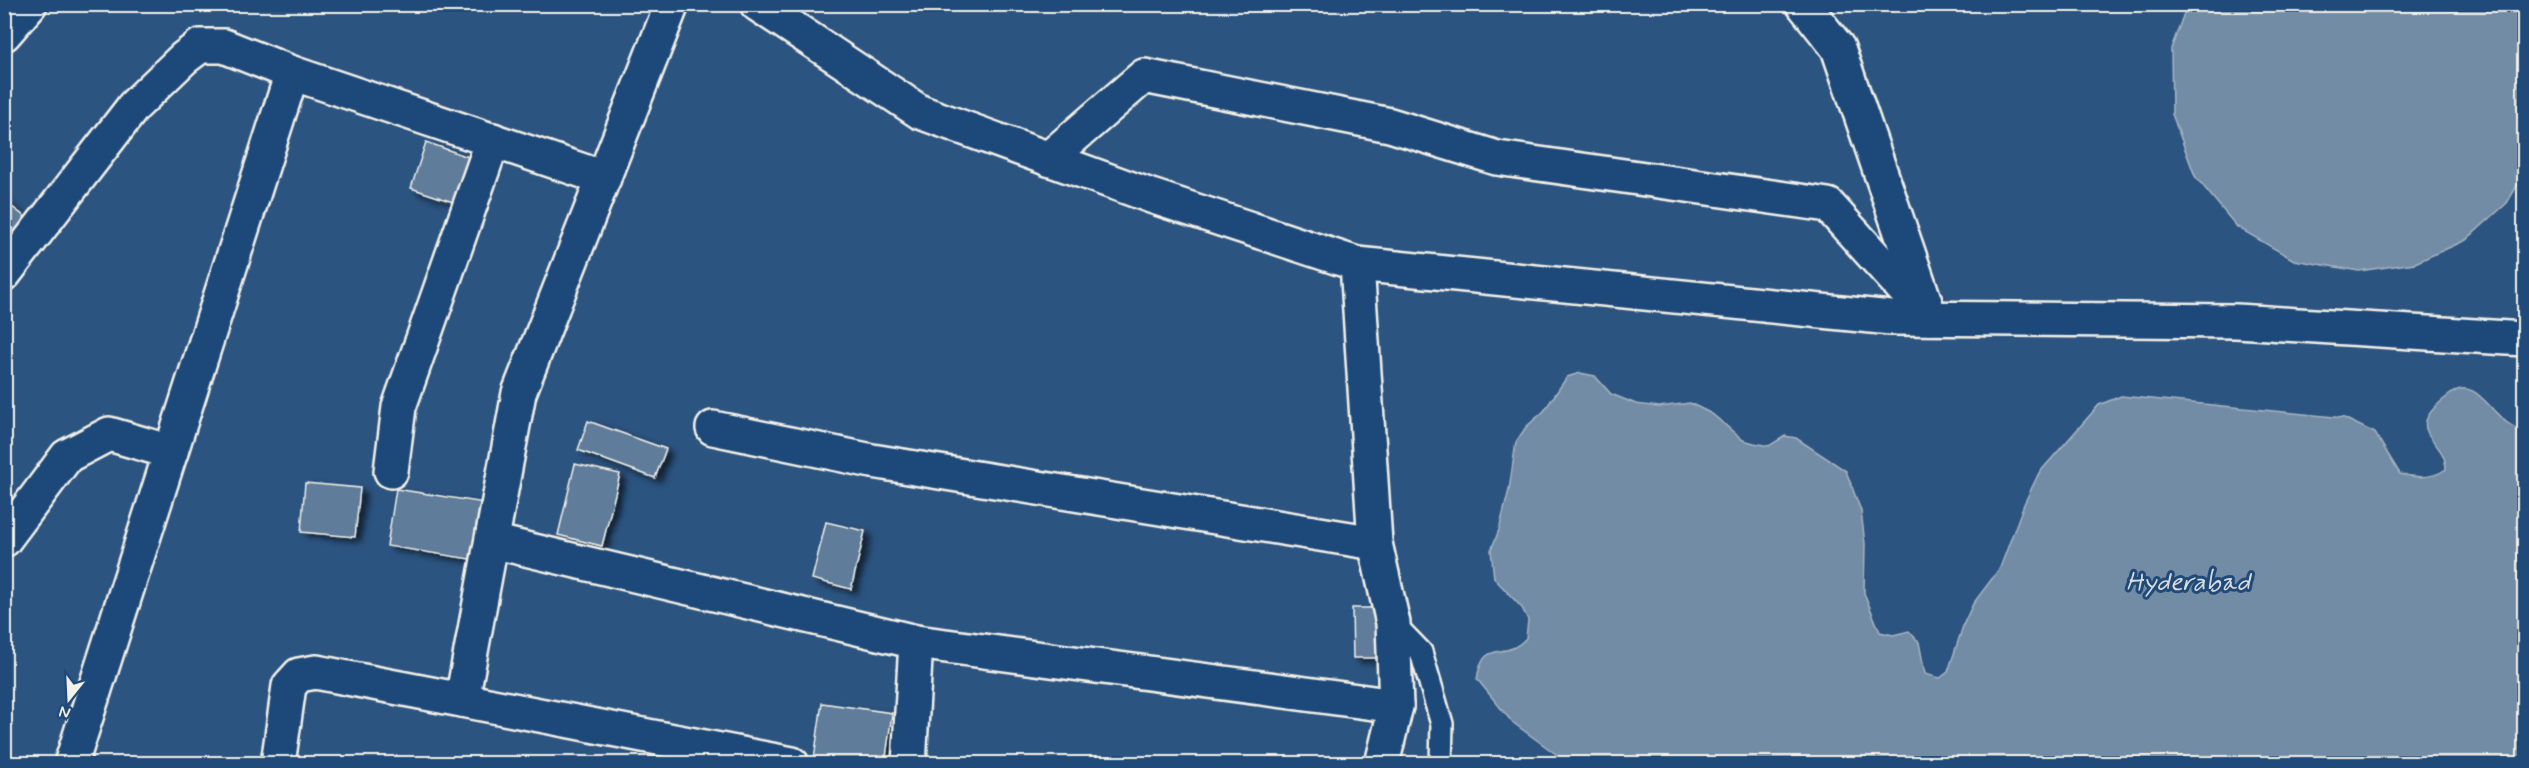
<svg xmlns="http://www.w3.org/2000/svg" width="2529" height="768" viewBox="0 0 2529 768" font-family="Mynerve,sans-serif">
	<defs>
		<filter id="shadow"><feDropShadow dx="6" dy="4" stdDeviation="3" flood-color="#0009"/></filter>
	</defs>
	<rect width="100%" height="100%" fill="#2c5481"/>
	<filter id="ink" filterUnits="userSpaceOnUse"><feTurbulence type="fractalNoise" baseFrequency=".0167" numOctaves="2"/><feDisplacementMap in="SourceGraphic" scale="12" xChannelSelector="R" yChannelSelector="G"/><feConvolveMatrix kernelMatrix="1 2 1 2 8 2 1 2 1" color-interpolation-filters="sRGB"/></filter>
	<g filter="url(#ink)">
		<!-- water -->
		<g fill="#738ca6" stroke="#a7b4c0" stroke-width="1.5">
			<path d="M2187,5H2524V174L2507,203L2466,240L2415,263L2359,271L2294,260L2237,227L2195,176L2172,114L2171,49Z"/>
			<path d="M1580,373L1595,376L1611,394L1636,404L1659,407L1690,403L1712,414L1743,440L1754,443L1769,446L1785,436L1796,438L1846,471L1861,511L1865,544L1864,593L1880,632L1893,635L1909,631L1919,642L1925,674L1940,678L1948,672L1964,623L1973,604L2000,568L2024,504L2039,473L2099,405L2121,396L2344,418L2375,433L2400,474C2416,478 2433,479 2446,469C2446,436 2396,433 2452,393C2480,373 2495,429 2524,429V763H1563L1560,757L1512,722L1477,679C1484,636 1504,663 1526,638L1528,620L1522,608L1494,578L1491,550L1499,530L1509,490L1516,442L1526,427L1544,411L1567,377Z"/>
		</g>
		<!-- building -->
		<g fill="#5e7b9a" stroke="#f4f1e8" stroke-width="1.5" filter="url(#shadow)">
			<path d="M426,142L471,158L456,203L411,188Z"/>
			<path d="M4,201L28,219L4,249Z"/>
			<path d="M588,421L666,449L655,478L578,450Z"/>
			<path d="M575,464L620,474L602,546L558,535Z"/>
			<path d="M305,483L360,488L355,537L301,532Z"/>
			<path d="M396,489L485,503L476,560L387,546Z"/>
			<path d="M826,522L865,531L851,589L812,579Z"/>
			<path d="M1352,608H1378V658H1353Z"/>
			<path d="M822,703L892,713L885,764H846L814,759Z"/>
		</g>
		<g fill="none" stroke-linecap="round" stroke-linejoin="round">
			<defs>
				<path id="lane" d="M1393,623L1421,652L1442,724L1441,764"/>
				<g id="street">
					<path d="M1803,4L1838,48L1926,305"/>
					<path d="M4,34L30,4"/>
					<path d="M1048,159L1144,76L1390,125L1497,158L1828,205L1930,318"/>
					<path d="M1357,264L1375,543L1393,623L1396,706L1382,764"/>
					<path d="M4,274L134,106L184,58L200,46H224L292,73L604,178"/>
					<path d="M713,428L872,461L1375,543"/>
					<path d="M391,471L399,407L493,140"/>
					<path d="M4,540L67,456L109,434L171,452"/>
					<path d="M492,541L916,642L1396,706"/>
					<path d="M462,700L792,764"/>
					<path d="M71,764L292,73"/>
					<path d="M278,764L289,686L299,675L316,672L462,700L519,393L672,4"/>
					<path d="M909,764L916,642"/>
				</g>
				<path id="secondary" d="M757,4L920,112L1151,196L1357,264L1891,318L2236,321L2524,339"/>
			</defs>
			<!-- lane casing -->
			<use href="#lane" stroke="#f4f1e8" stroke-width="26"/>
			<!-- street casing -->
			<use href="#street" stroke="#f4f1e8" stroke-width="38"/>
			<!-- secondary casing -->
			<use href="#secondary" stroke="#f4f1e8" stroke-width="38"/>
			<!-- lane -->
			<use href="#lane" stroke="#1f4a7a" stroke-width="21"/>
			<!-- street -->
			<use href="#street" stroke="#1f4a7a" stroke-width="33"/>
			<!-- secondary -->
			<use href="#secondary" stroke="#1f4a7a" stroke-width="33"/>
		</g>
	</g>
	<g text-anchor="middle" dominant-baseline="central" stroke-width="6" stroke-linejoin="round" paint-order="stroke">
		<!-- water labels -->
		<g font-size="26" font-style="italic" fill="#dadddb" stroke="#1f4a7a">
			<text x="2188" y="583">Hyderabad</text>
		</g>
	</g>
	<!-- margin -->
	<rect width="2529" height="768" fill="none" stroke="#1f4a7a" stroke-width="24"/>
	<rect x="12" y="12" width="2505" height="744" fill="none" stroke="#f4f1e8" stroke-width="2" filter="url(#ink)"/>
	<!-- north arrow -->
	<g transform="translate(69 699) rotate(198)" stroke="#1f4a7a" stroke-width="4.5" paint-order="stroke">
	<path d="M0-4.5L10 22L0 15L-10 22Z" fill="#f4f1e8"/>
	<text y="-9" font-size="16" font-weight="bold" text-anchor="middle" fill="#f4f1e8">N</text>
	</g>
</svg>
